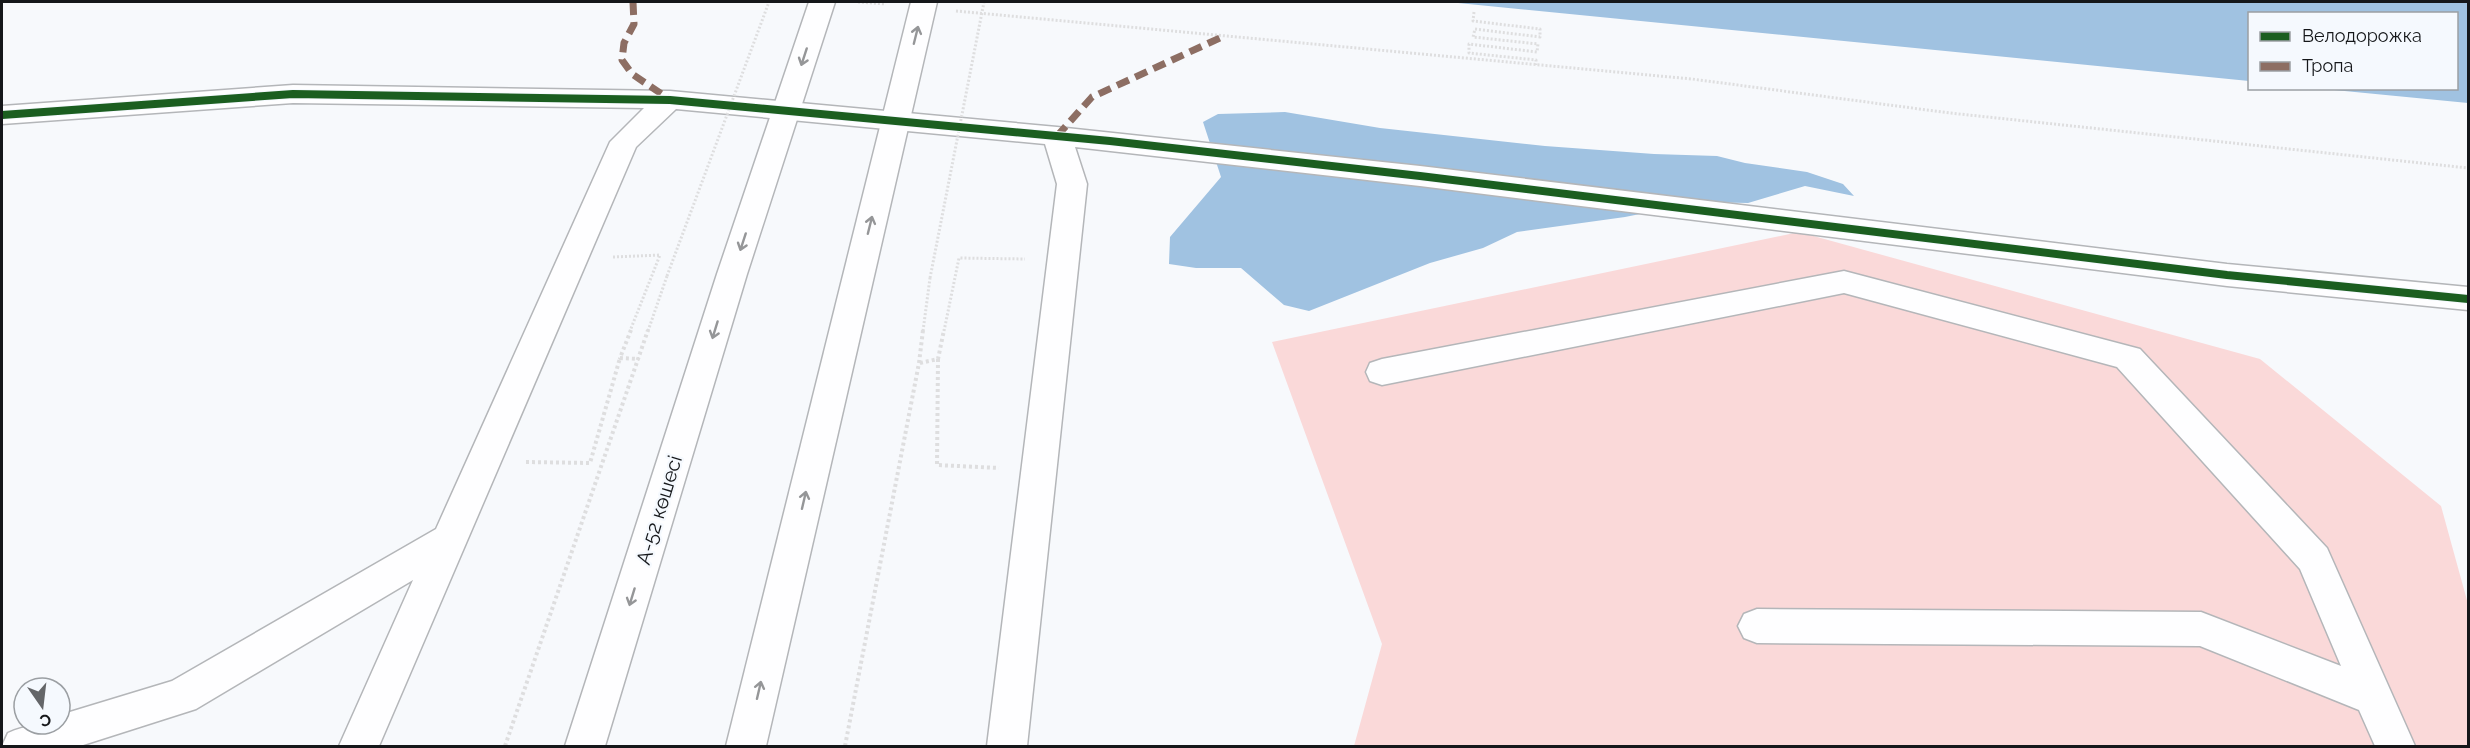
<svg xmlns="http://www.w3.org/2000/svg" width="2470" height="748" viewBox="0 0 2470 748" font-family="Raleway,sans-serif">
	<rect width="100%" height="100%" fill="#f7f9fc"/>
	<!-- green -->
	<path fill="#fad9d9" d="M1799,232L2260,359L2441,506L2468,604V746H1354L1382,644L1272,342Z"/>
	<!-- water -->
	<g fill="#a0c2e1">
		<path d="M1448,2H2468V103L2324,89L2456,88V14H2250L2249,81Z"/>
		<path d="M1285,112L1380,128L1545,146L1654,154L1717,156L1745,163L1807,172L1843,184L1854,196L1805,186L1748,203L1700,202L1625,217L1517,232L1483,248L1430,263L1309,311L1284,305L1241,268H1196L1169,264L1170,237L1221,177L1203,122L1218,114Z"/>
	</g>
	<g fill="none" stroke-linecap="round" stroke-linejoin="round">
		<defs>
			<g id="minor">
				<path d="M293,85L670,91L1057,127L1420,166L2227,264L2468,287V310L2227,286L1420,186L1075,147L1087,184L1027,746H987L1057,184L1045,144L676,109L636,147L379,746H339L413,580L196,709L80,746H2L8,733C26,725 40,724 60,724V715L172,681L436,529L610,142L644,108L293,103L2,124V106Z"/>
				<path d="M1844,271L2140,349L2327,548L2415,746H2375L2359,710L2200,646L1757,643L1744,638L1738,626L1744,614L1757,609L2201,612L2341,666L2300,569L2117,367L1844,293L1382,385L1370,381L1366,372L1370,363L1382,359Z"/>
			</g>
			<g id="major">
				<path d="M809,2H835L747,274L605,746H565L717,274Z"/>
				<path d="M911,2H937L766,746H726Z"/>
			</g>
		</defs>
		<!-- minor casing -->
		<use href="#minor" stroke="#b4b6b9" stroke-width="3"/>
		<!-- major casing -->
		<use href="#major" stroke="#b4b6b9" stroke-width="3"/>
		<!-- path-far1 -->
		<g stroke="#dededf" stroke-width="3" stroke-dasharray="2 2" stroke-linecap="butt">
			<path d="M858,2L886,4"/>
			<path d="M956,11L1692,79L1950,113L2468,168"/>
			<path d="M1474,12L1473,21L1540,29V37L1475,29L1473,37L1538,44L1537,52L1469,44V53L1536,60V65"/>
			<path d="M613,257L660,255L630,331"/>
			<path d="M648,331L667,276"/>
			<path d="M923,331L930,278"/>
			<path d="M944,331L959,258L1025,259"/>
		</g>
		<!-- path -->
		<g stroke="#dededf" stroke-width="4" stroke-dasharray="3 3" stroke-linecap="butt">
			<path d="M631,330L620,358L639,359"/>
			<path d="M938,359L937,465L999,468"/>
			<path d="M920,363L938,359L944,330"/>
			<path d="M526,462L590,463L620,358"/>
			<path d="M505,746L648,330"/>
			<path d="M845,746L919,363L923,330"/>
		</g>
		<!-- minor -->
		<use href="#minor" fill="#fefeff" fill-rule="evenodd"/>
		<!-- major -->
		<use href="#major" fill="#fefeff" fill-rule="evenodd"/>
		<!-- path-bridge -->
		<g stroke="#dededf" stroke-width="3" stroke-dasharray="2 2" stroke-linecap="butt">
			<path d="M667,276L769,2"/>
			<path d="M930,278L984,2"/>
		</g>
		<!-- quiet -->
		<g stroke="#8d6e63" stroke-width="7" stroke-dasharray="13 7" stroke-linecap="butt">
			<path d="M633,2L634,24L624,43L622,60L632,74L669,99"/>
			<path d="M1057,136L1092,97L1222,37"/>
		</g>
		<defs>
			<path id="cycleway" d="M2,115L293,94L670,100L1110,141L1420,176L2227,275L2468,299"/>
		</defs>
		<!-- cycleway casing -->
		<use href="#cycleway" stroke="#f5f9fe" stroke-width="10"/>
		<!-- cycleway -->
		<use href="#cycleway" stroke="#1b5e20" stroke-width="8"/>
	</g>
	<!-- one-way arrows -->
	<defs><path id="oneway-shaft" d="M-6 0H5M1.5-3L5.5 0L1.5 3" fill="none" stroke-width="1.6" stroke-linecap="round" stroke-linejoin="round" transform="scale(1.5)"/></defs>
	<g stroke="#959698">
		<use href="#oneway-shaft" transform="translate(916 35) rotate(-76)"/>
		<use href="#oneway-shaft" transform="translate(804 57) rotate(108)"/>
		<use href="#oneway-shaft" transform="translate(870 225) rotate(-76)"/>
		<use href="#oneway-shaft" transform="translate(743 242) rotate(108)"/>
		<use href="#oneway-shaft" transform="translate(715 330) rotate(107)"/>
		<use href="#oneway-shaft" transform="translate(804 500) rotate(-77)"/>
		<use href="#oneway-shaft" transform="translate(632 597) rotate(107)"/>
		<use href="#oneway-shaft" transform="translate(759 690) rotate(-77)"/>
	</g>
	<g text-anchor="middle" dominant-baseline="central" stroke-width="4.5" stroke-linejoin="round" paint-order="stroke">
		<!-- street labels -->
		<g font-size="20" fill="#15171a" stroke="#f5f9fe">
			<text transform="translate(659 510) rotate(-73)">А-52 көшесі</text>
		</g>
	</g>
	<!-- border -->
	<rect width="2470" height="748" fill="none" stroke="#15171a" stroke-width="6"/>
	<!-- legend -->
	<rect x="2248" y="12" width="210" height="78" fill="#f5f9fe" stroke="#9b9fa3" stroke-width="1.5"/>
	<rect x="2260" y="32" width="30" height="9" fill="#1b5e20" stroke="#9b9fa3" stroke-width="1.5"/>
	<text x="2302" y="42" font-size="18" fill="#15171a">Велодорожка</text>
	<rect x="2260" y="62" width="30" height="9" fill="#8d6e63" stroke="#9b9fa3" stroke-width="1.5"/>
	<text x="2302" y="72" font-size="18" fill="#15171a">Тропа</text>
	<!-- north arrow -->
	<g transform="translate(42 706) rotate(166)"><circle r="28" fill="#f5f9fe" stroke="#9b9fa3" stroke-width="1.5"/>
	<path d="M0-4.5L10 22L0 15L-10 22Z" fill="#646669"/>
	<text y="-9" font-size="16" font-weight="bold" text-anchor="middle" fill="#15171a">С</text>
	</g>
</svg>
